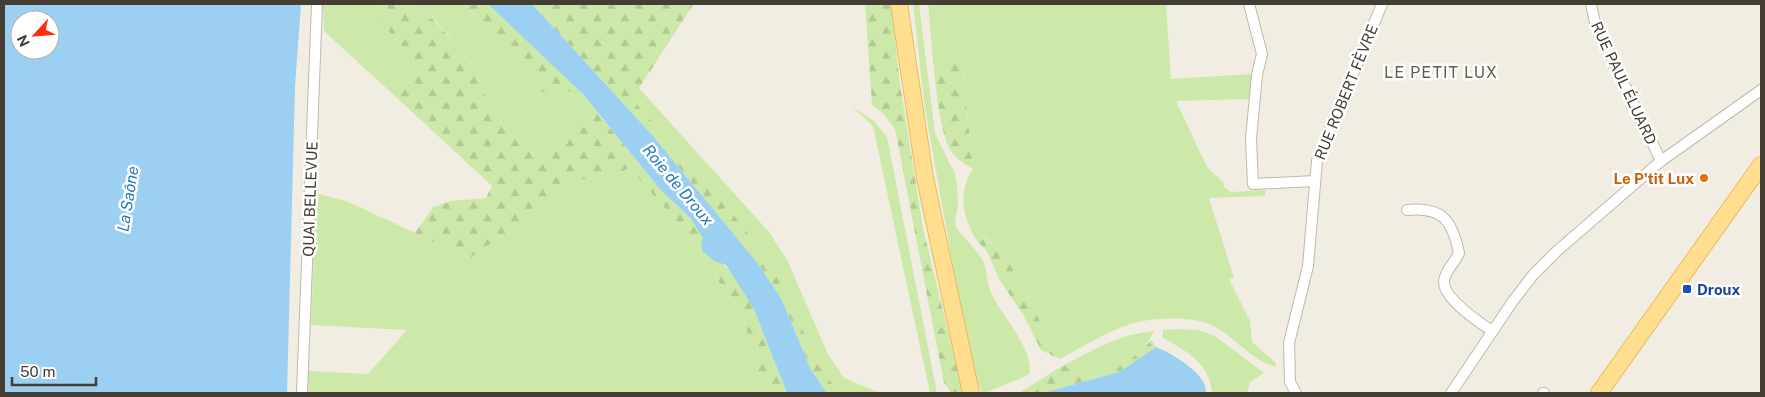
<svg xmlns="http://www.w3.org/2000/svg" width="1765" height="397" viewBox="0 0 1765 397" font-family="'Public Sans',sans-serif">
	<defs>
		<pattern id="forest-firs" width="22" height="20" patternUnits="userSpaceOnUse" patternTransform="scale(1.25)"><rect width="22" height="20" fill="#cde9a9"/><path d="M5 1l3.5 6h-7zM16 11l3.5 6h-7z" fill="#b1c992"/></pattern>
	</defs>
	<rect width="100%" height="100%" fill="#f2ede3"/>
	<!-- green -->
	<g fill="#cde9a9">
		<path d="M323,4H381L377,10C384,30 402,44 414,61L397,98L324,31Z"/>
		<path d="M404,4H464L534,71L540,89L564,95L577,87L598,113L550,156H535L511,135L487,104L481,75L435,20Z"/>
		<path d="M913,4H919L935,133L955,174L957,185L958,205L955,222L957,229C965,239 975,248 982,259C988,269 986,282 991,293C1002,316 1032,346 1030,373L1026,376L985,393H982L974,372L957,289L925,109Z"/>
		<path d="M928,4H1166L1171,79L1252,74L1251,99L1176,101L1207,167L1223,182L1224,187L1231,192L1265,190V196L1209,198L1234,278L1229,279L1250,321L1252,342L1276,363V367C1252,361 1236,338 1215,327C1194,315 1148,317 1125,326C1103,334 1081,348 1060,359L1006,257L984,236L977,241C963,218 957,193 973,169L962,62L933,61Z"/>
		<path d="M639,88L769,232L787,260L828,354L844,378L880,393H839L835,390L818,364L793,308L630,97Z"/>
		<path d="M851,106L874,121L887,137L937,393H930L873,126Z"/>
		<path d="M629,168L686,231L744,320L764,393H308V371L368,374L407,330L311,325L316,193L346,201L470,258L527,218L556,192L577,180L613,176Z"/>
		<path d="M1176,329L1199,330L1215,336L1264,373L1250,382L1247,393H1212C1210,364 1187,351 1163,338V330Z"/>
		<path d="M1154,331C1146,353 1109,381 1085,376C1077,375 1070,369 1064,365C1095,349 1119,334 1154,331Z"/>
	</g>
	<!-- forest -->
	<g fill="url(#forest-firs)">
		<path d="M381,4H404L434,20L481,75L487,104L511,135L535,156H550L598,113L659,188L691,219L722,263L734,275L755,310L787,393H764L744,320L686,231L629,168L613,176L577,180L556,192L527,218L470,258L415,233L433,207L451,201L486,198L492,186L397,98L414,61C402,44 384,30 376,10Z"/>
		<path d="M464,4H488L577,87L564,95L551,99L540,89L534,71Z"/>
		<path d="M532,4L693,5L639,88L630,97L718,195L765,255L793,308L818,364L839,393H827L811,370L782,300L759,265L653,136Z"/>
		<path d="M865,4H891L900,84L923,228L963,393H951L944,383L895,129L883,113L872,105Z"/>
		<path d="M933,61L962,62L973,169C967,165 959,161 954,155C939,139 936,83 933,61Z"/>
		<path d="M983,236L1006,257L1060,359L1041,350L1024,316L999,279L986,250L977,241Z"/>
		<path d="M1151,340L1156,347L1119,372L1043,393H1019L1064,365C1071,369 1076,374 1084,376C1107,381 1138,356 1151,340Z"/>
	</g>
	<!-- water -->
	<g fill="#9bd0f3" fill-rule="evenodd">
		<path d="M4,4H301L295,86L287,393H4ZM20,20H50V50H20Z"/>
		<path d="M488,4H532L653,136L759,265L782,300L811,370L827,393H787L754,309L726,265L714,261L703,251L701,245L703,238L691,219L659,188L583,94Z"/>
		<path d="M1156,347C1171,353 1208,374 1206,393H1043L1119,372Z"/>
	</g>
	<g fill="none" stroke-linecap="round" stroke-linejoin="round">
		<defs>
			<g id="minor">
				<path d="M1249,4L1262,54L1257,75L1251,139L1253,184L1315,181"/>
				<path d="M1591,4L1595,23L1661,161"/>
				<path d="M1407,210C1442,207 1452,219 1459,253C1455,262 1448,268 1445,277C1437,295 1479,322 1492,331"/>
				<path d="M302,393L317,4"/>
				<path d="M1296,393L1290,382L1289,343L1308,266L1317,161L1382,4"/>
				<path d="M1451,393L1513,301L1533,275L1557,251L1661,161L1761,90"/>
				<path d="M1543,393H1544"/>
			</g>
			<g id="primary">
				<path d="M899,4L925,178L971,393"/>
				<path d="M1599,393L1761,165"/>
			</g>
		</defs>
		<!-- minor casing -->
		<use href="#minor" stroke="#c1b8a8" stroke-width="12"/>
		<!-- primary casing -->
		<use href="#primary" stroke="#e9bc5a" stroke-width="18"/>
		<!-- minor -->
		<use href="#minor" stroke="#fff" stroke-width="10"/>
		<!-- primary -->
		<use href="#primary" stroke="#ffde8f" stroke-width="16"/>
	</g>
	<!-- markers -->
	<circle fill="#e8710a" stroke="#fff" stroke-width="2" cx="1704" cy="178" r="5"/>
	<rect fill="#1a4fb4" stroke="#fff" stroke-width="2" x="1682" y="284" width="10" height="10" rx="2.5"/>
	<g text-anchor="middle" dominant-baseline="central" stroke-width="5" stroke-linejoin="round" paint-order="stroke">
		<!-- street labels -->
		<g font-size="15" fill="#443d33" stroke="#fff">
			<text transform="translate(1624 83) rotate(65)">RUE PAUL ÉLUARD</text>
			<text transform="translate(1346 92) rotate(-68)">RUE ROBERT FÈVRE</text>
			<text transform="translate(310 199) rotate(-88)">QUAI BELLEVUE</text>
		</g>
		<!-- food labels -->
		<g font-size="15" font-weight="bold" fill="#c56008" stroke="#fff" text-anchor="end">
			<text x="1694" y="178">Le P'tit Lux</text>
		</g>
		<!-- transit labels -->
		<g font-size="15" font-weight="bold" fill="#164399" stroke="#fff" text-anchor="start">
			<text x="1697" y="289">Droux</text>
		</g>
		<!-- neighbourhood labels -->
		<g font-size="16" letter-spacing="1" fill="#685b4a" stroke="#fff">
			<text x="1441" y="72">LE PETIT LUX</text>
		</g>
		<!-- water labels -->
		<g font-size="16" font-style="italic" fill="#287bb4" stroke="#fff">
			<text transform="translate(678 185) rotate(50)">Roie de Droux</text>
			<text transform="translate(128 199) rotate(-81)">La Saône</text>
		</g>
	</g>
	<!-- border -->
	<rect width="1765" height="397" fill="none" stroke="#443d33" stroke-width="10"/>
	<!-- north arrow -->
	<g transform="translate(35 35) rotate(244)"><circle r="24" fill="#ffffff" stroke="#b4b1ad"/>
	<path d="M0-4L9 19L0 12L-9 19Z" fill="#ff2f0d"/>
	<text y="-8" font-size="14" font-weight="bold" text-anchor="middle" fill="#443d33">N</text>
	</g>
	<!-- scale -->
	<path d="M12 377v8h84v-8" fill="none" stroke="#443d33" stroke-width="2.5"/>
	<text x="20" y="377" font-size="15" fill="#443d33" stroke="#ffffff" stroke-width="4" paint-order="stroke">50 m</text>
</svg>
